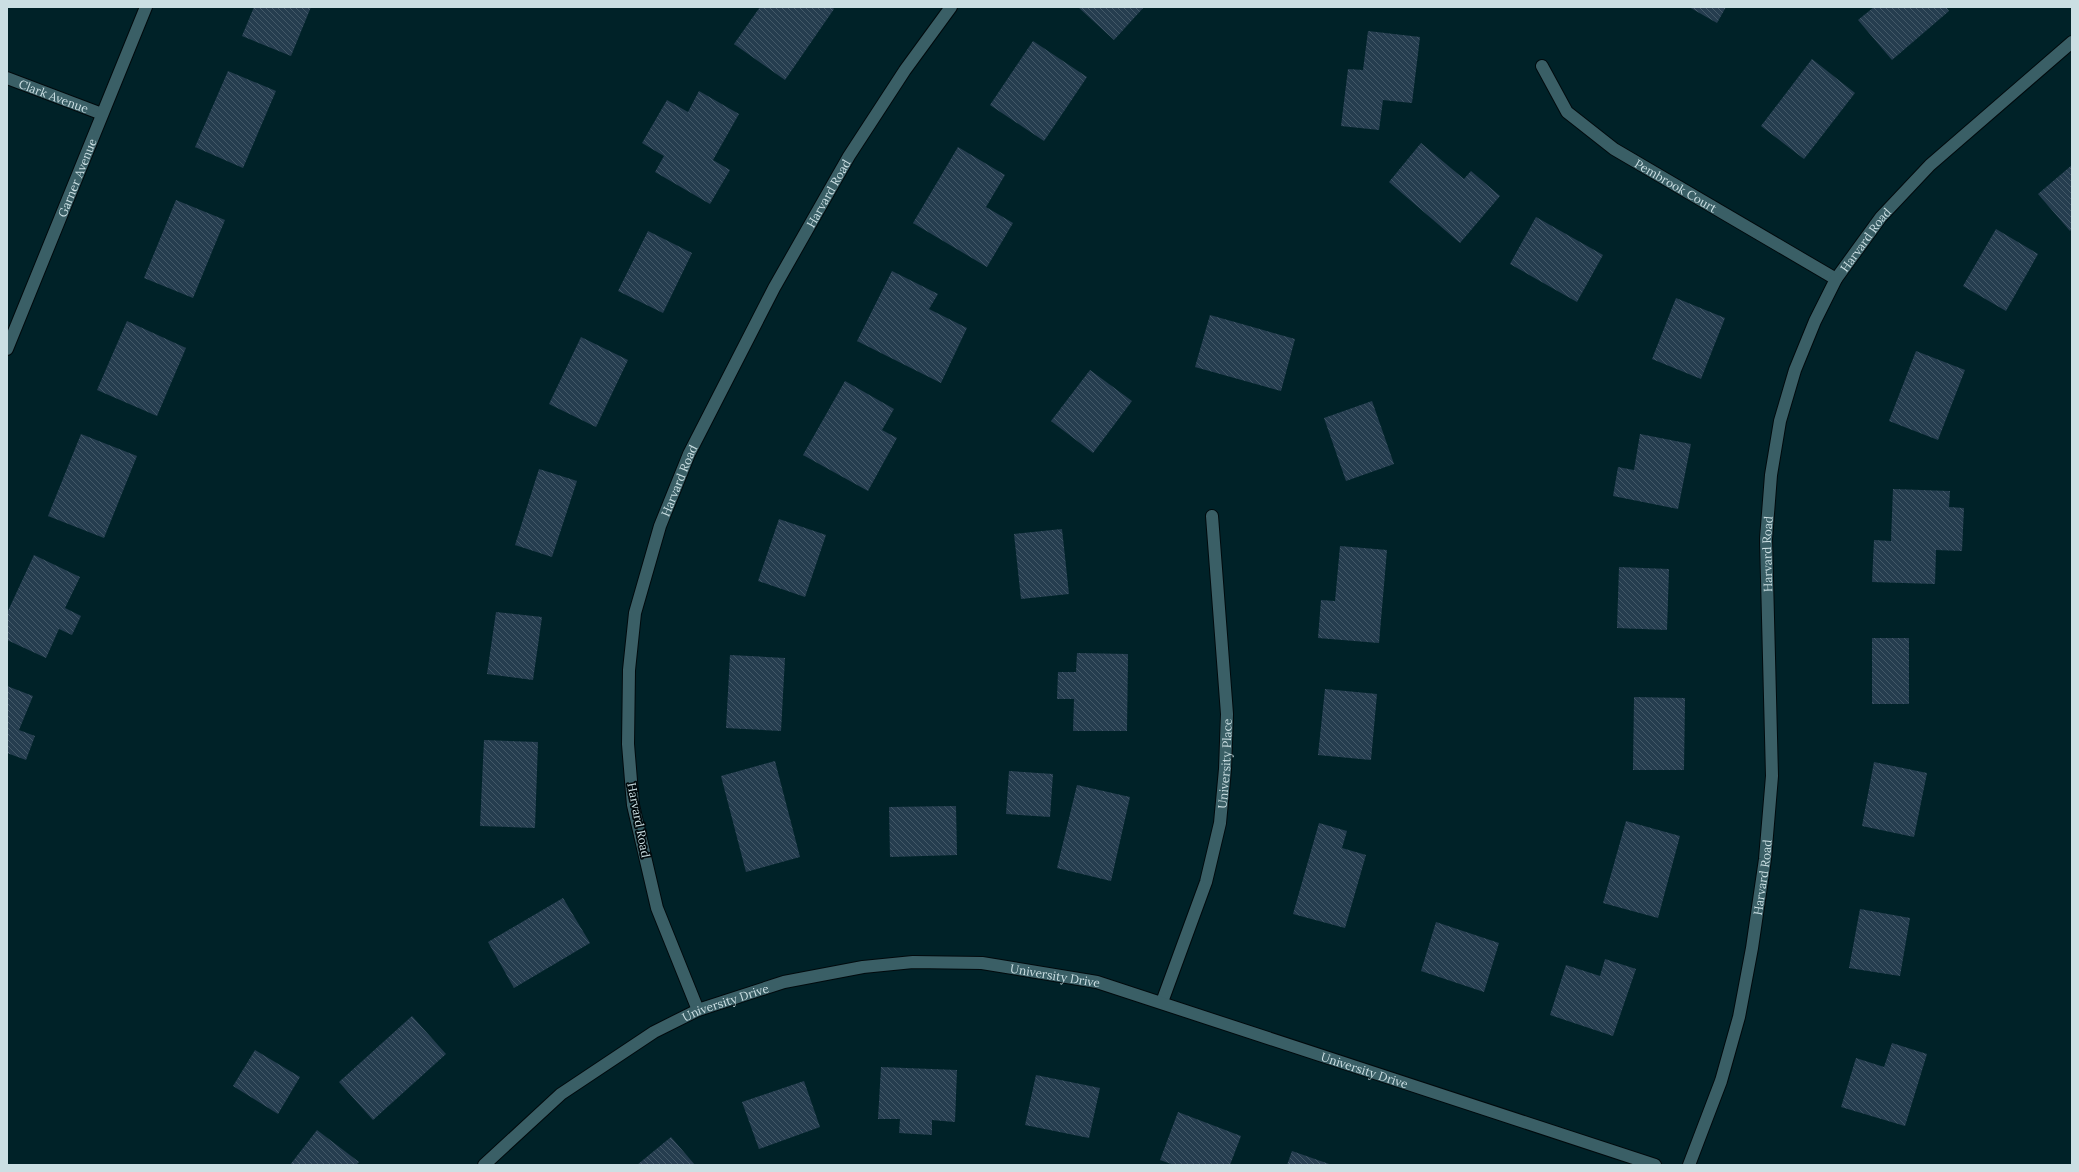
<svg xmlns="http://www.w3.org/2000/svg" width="2079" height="1172" viewBox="0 0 2079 1172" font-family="Lora,serif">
	<defs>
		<pattern id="building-back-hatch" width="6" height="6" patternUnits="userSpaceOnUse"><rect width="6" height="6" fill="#253d4f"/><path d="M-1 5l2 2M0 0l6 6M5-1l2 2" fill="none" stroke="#435968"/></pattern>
	</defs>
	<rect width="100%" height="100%" fill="#002228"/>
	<!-- building -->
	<g fill="url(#building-back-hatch)">
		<path d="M254,7H311L291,56L242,36Z"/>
		<path d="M760,7H832L834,9L785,80L734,44Z"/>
		<path d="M1078,7H1144L1114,40Z"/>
		<path d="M1689,7H1726L1717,23Z"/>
		<path d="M1874,7H1946L1949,11L1892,60L1858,20Z"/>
		<path d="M1368,31L1420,37L1412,103L1383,100L1379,130L1341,126L1348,69L1363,70Z"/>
		<path d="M1033,41L1087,77L1044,141L990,105Z"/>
		<path d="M1812,59L1855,93L1804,159L1761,126Z"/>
		<path d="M228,71L276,91L243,168L195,147Z"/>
		<path d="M699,91L739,114L713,160L730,170L710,204L655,172L664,156L642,143L667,100L688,112Z"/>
		<path d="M1421,143L1464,179L1471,171L1500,196L1460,243L1389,182Z"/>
		<path d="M958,147L1005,175L986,207L1013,223L987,267L913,223Z"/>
		<path d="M2072,165V229L2070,231L2038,194Z"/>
		<path d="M176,200L225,220L193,298L144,278Z"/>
		<path d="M1536,217L1603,255L1577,302L1510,264Z"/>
		<path d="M1996,229L2038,254L2006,311L1963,286Z"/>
		<path d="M648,231L692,253L663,313L618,291Z"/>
		<path d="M892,271L938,294L929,309L967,328L941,383L857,341Z"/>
		<path d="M1676,298L1725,318L1701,379L1652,359Z"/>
		<path d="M1210,315L1295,339L1281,391L1195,367Z"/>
		<path d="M127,321L186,348L157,416L97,390Z"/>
		<path d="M581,337L628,360L596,427L549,404Z"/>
		<path d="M1916,351L1965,370L1938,440L1889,421Z"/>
		<path d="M1090,370L1132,401L1093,453L1051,421Z"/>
		<path d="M845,381L894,409L882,430L897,438L868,491L803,455Z"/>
		<path d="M1372,401L1394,464L1346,481L1324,418Z"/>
		<path d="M81,434L137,456L104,538L48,516Z"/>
		<path d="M1640,434L1691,444L1678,509L1613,496L1618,467L1634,470Z"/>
		<path d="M539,469L577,481L552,557L515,545Z"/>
		<path d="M1893,489L1950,491L1949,507L1964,508L1962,551L1936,550L1935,584L1872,582L1874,540L1891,541Z"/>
		<path d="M779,519L826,535L805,597L758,581Z"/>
		<path d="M1062,529L1069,594L1021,599L1014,534Z"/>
		<path d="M1340,546L1387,550L1379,643L1318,638L1321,600L1335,601Z"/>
		<path d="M34,555L80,577L65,608L81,616L72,635L59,629L46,658L7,640V613Z"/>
		<path d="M1619,567L1669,569L1667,630L1617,628Z"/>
		<path d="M496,612L542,617L533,680L487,674Z"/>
		<rect x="1872" y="638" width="37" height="66"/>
		<path d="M1077,653L1128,654L1127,731H1073L1074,699H1057L1058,672H1076Z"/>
		<path d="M730,655L785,658L781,731L726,728Z"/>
		<path d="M7,686L33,696L19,730L35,736L26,760L7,753Z"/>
		<path d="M1325,689L1377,694L1371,760L1318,755Z"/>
		<path d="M1634,697L1685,698L1684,770H1633Z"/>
		<path d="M484,740L538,742L535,828L480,826Z"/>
		<path d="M775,761L800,857L746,872L721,776Z"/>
		<path d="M1874,762L1927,773L1914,837L1862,826Z"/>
		<path d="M1009,771L1053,774L1050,817L1006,814Z"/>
		<path d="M1077,785L1130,797L1111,881L1057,868Z"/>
		<path d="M956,806L957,855L890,857L889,807Z"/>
		<path d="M1626,821L1680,836L1658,918L1603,903Z"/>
		<path d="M1319,823L1347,831L1342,848L1366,855L1345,928L1293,914Z"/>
		<path d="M563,898L590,943L514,988L488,942Z"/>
		<path d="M1860,909L1910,918L1900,976L1849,968Z"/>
		<path d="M1436,922L1499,943L1484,992L1421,971Z"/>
		<path d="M1605,959L1636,969L1613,1036L1550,1015L1566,965L1600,976Z"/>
		<path d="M412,1016L446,1054L373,1120L339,1082Z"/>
		<path d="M1892,1043L1927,1054L1905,1126L1841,1107L1856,1058L1884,1067Z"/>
		<path d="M255,1050L300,1077L278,1114L233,1086Z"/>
		<path d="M881,1067L957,1070L955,1122L932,1120V1135L899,1133L900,1119H878Z"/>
		<path d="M1036,1075L1100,1088L1089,1138L1025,1125Z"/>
		<path d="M804,1081L820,1127L759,1149L742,1102Z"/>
		<path d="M1178,1112L1241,1136L1230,1165H1174L1160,1160Z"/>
		<path d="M317,1130L359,1162L356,1165H290Z"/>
		<path d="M671,1137L695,1165H637Z"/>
		<path d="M1292,1151L1332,1165H1287Z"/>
	</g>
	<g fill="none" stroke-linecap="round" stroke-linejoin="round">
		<defs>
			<g id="street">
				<path id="s1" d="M1542,66L1567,112L1614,149L1836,279"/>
				<path id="s2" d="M7,78L102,114"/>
				<path id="s3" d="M7,349L146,7"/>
				<path id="s4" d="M1162,1002L1206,882L1220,823L1225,769L1227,714L1212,516"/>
				<path id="s5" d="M698,1010L657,908L633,805L628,744L629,670L635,613L660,526L689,454L774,288L849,156L905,70L951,7"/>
				<path id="s6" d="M484,1165L561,1094L654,1032L698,1010L784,982L863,967L913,962L982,963L1097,982L1655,1165"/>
				<path id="s7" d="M1689,1165L1721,1081L1739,1017L1752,948L1765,859L1772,776L1766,539L1771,475L1780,421L1795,370L1815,321L1836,279L1881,217L1930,165L2072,42"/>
			</g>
		</defs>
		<!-- street casing -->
		<use href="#street" stroke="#000a0d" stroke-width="14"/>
		<!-- street -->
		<use href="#street" stroke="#3a5f66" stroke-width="12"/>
	</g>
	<g text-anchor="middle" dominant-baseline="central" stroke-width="3.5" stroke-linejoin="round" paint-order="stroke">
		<!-- street labels -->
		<g font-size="12" fill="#cbdfe3" stroke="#00090c">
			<text stroke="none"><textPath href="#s2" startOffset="50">Clark Avenue</textPath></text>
			<text stroke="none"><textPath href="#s3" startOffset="185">Garner Avenue</textPath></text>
			<text stroke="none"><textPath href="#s1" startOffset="184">Pembrook Court</textPath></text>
			<text stroke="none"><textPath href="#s5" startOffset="872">Harvard Road</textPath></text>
			<text stroke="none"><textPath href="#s7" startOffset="958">Harvard Road</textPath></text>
			<text stroke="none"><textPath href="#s5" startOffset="548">Harvard Road</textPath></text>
			<text stroke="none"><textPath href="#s7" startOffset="622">Harvard Road</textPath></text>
			<text stroke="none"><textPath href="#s4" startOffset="248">University Place</textPath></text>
			<text transform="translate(639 820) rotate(79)">Harvard Road</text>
			<text stroke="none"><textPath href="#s7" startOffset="298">Harvard Road</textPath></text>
			<text stroke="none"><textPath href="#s6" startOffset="630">University Drive</textPath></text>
			<text stroke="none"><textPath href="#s6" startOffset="294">University Drive</textPath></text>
			<text stroke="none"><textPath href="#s6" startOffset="954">University Drive</textPath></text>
		</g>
	</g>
	<!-- border -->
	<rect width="2079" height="1172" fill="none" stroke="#cbdfe3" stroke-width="16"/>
</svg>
